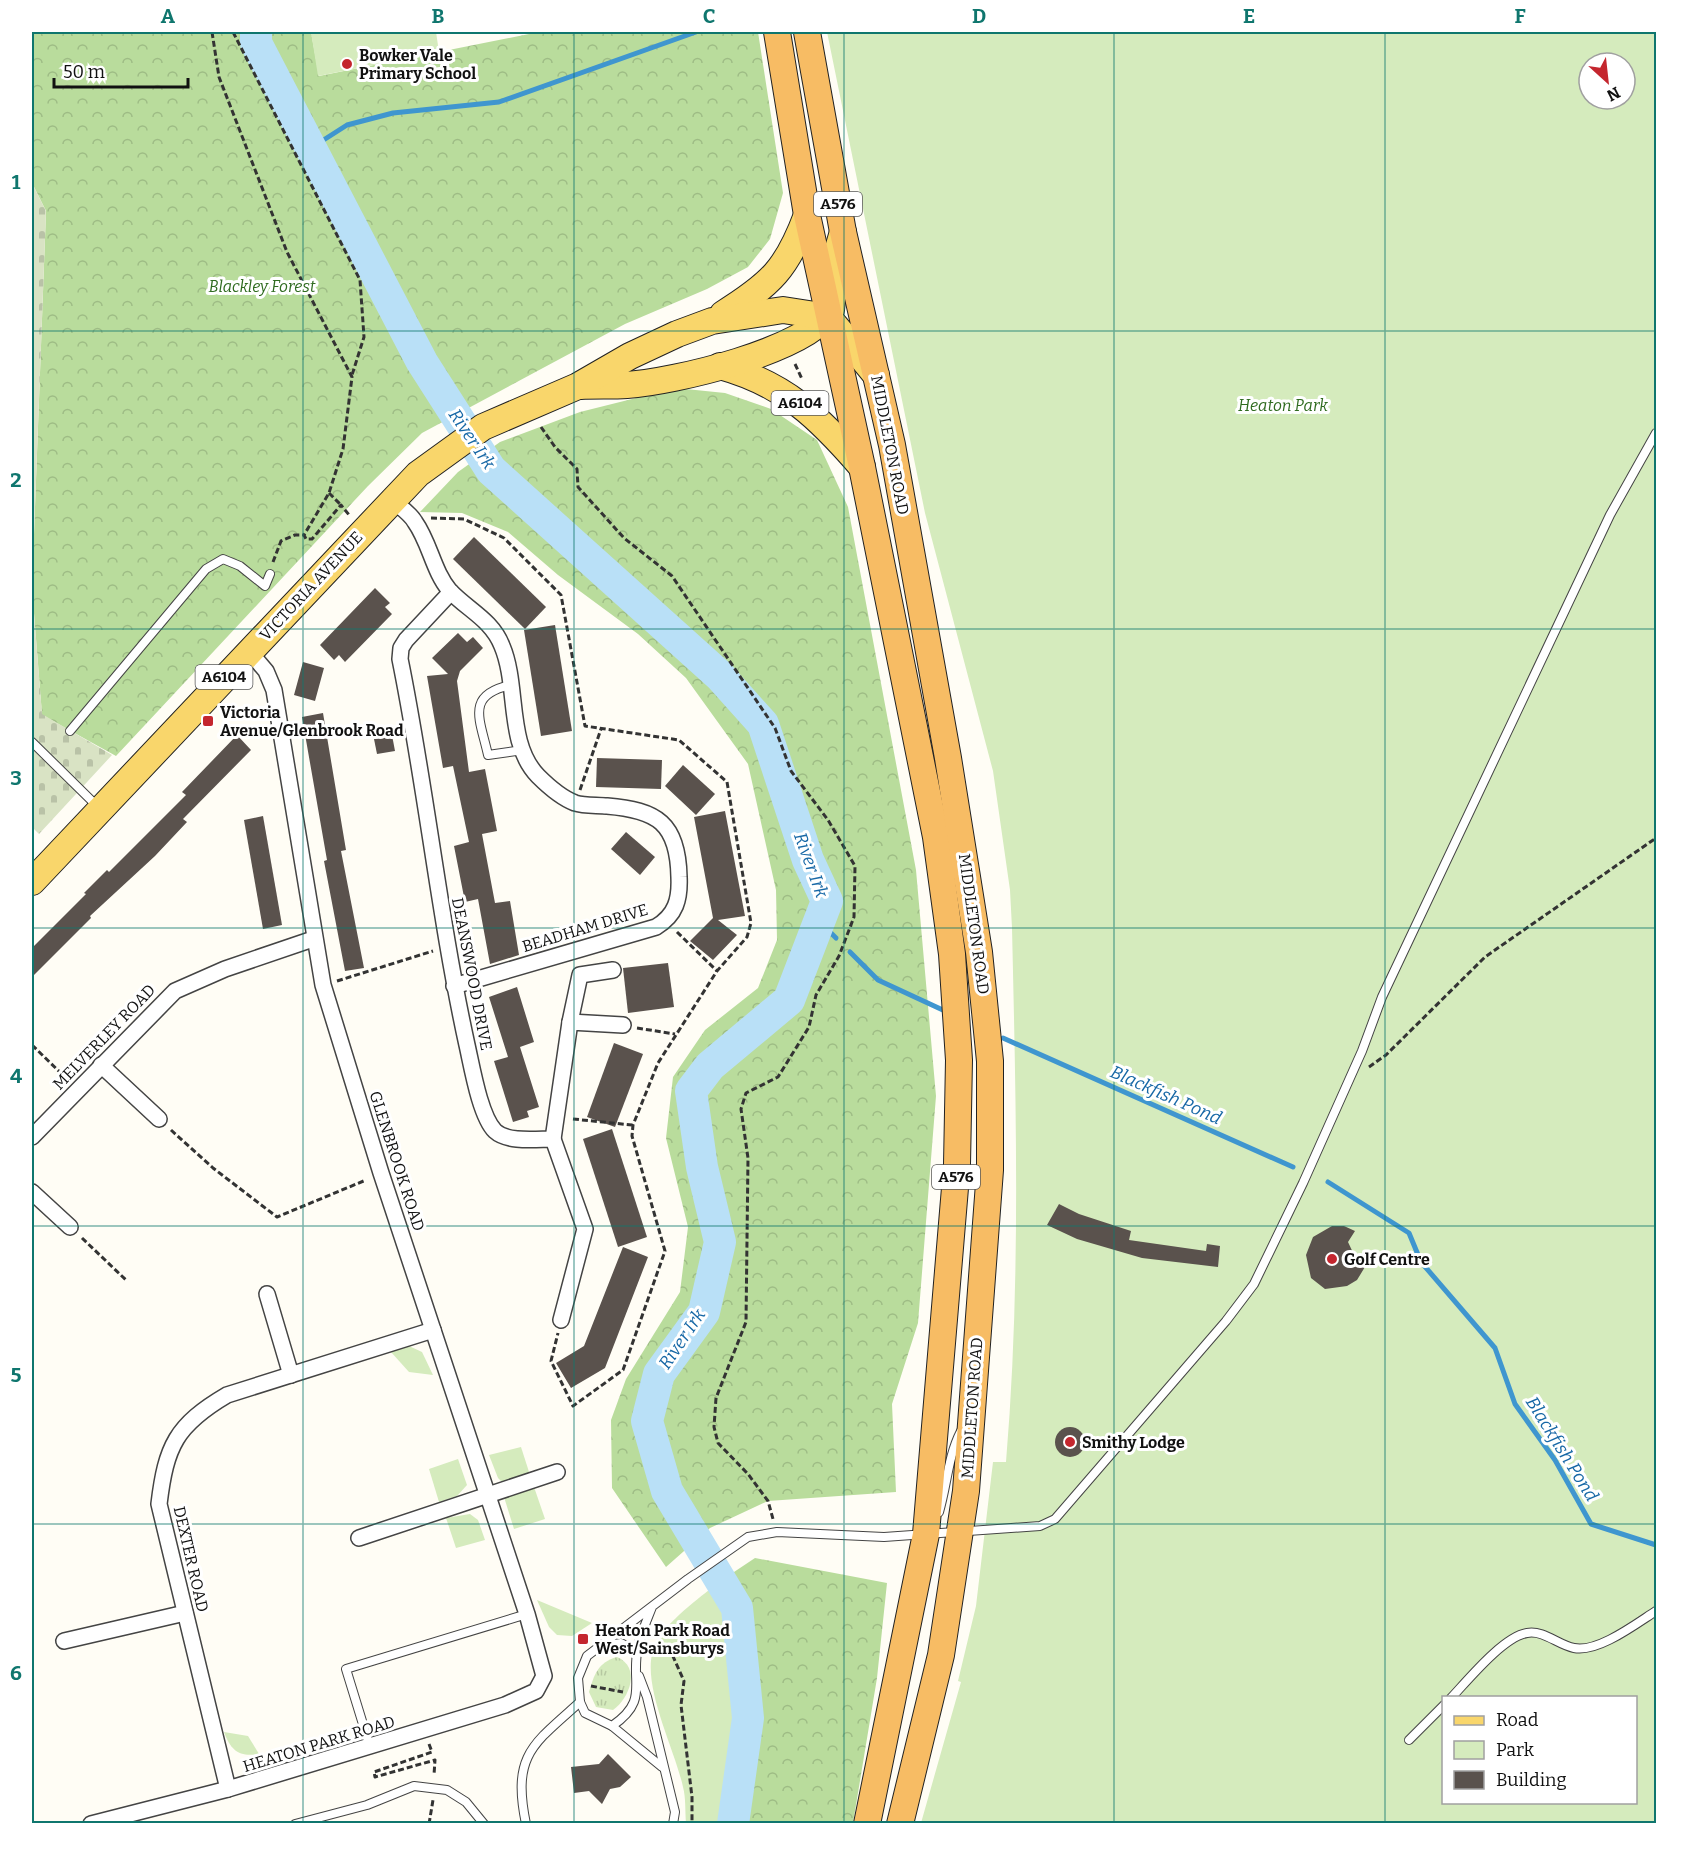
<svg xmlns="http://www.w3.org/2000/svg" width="1688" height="1855" viewBox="0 0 1688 1855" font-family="Bitter,serif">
	<defs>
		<pattern id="grass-tufts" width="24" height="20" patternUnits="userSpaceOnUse" patternTransform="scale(1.5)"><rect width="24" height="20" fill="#d5ebbd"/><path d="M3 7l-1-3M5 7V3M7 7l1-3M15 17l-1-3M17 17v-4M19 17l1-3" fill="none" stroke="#b6c8a1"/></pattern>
		<pattern id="forest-crowns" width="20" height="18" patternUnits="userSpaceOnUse" patternTransform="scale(1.5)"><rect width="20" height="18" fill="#b9dc9c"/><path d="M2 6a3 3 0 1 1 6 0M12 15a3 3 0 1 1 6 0" fill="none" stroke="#9ebc85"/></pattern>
		<pattern id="cemetery-stones" width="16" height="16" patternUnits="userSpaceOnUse" patternTransform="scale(1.5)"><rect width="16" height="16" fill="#d9e3c4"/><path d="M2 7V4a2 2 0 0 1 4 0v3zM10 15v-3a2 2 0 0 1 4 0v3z" fill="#b9c2a7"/></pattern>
	</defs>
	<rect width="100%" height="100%" fill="#fffdf5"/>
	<!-- grass -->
	<path fill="url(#grass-tufts)" d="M617,1657C641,1667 630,1698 613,1710L596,1707L589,1692C594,1675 598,1662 617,1657Z"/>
	<!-- forest -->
	<g fill="url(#forest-crowns)">
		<path d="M32,32H311L319,76L539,32H758L783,193L770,239L748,267L707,289L625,324L422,433L368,486L116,756L42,715L32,588L46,211L32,183Z"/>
		<path d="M676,388L725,393L771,409L817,440L848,507L916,870L936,1096L918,1323L892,1404L896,1492L768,1501L710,1528L666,1567L612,1488L611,1420L626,1379L680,1292L688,1227L666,1138L673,1077L705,1030L758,988L777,940L776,890L748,764L686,678L638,634L558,575L508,532L462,513L420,512L458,472L500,442L580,412Z"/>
		<path d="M755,1558L887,1583L877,1678L853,1823H744C756,1756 758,1687 745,1619C742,1604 734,1590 728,1576Z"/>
	</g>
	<!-- cemetery -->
	<path fill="url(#cemetery-stones)" d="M32,183L46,211L32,588L42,714L112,755L39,834L32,827Z"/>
	<!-- park -->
	<g fill="#d5ebbd" fill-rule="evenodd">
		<path d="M311,32H436L439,52L318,76Z"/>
		<path d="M827,32H1656V1823H921L961,1682L958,1681L976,1606L993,1462H1006C1021,1284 1016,1106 1012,928L1010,890L993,771L925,513ZM1589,63H1625V99H1589ZM1444,1698H1636V1802H1444Z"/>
		<path d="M409,1346L422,1352L433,1375L409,1372L391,1352Z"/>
		<path d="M521,1447L530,1475L503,1483L498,1478L489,1455Z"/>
		<path d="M458,1459L467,1485L457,1496L439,1502L429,1469Z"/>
		<path d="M534,1487L545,1519L514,1529L504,1497Z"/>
		<path d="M470,1514L478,1520L485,1540L456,1548L446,1518Z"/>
		<path d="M709,1590L725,1615L735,1723L721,1823H686C685,1812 686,1798 683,1787C675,1750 644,1691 652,1654C657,1630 690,1605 709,1590Z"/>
		<path d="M537,1600L592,1623L572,1636L557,1635L549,1627Z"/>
		<path d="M224,1732L248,1736L259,1754C239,1757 231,1751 224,1732Z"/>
	</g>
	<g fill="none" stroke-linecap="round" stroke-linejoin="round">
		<!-- stream -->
		<g stroke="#3f96cf" stroke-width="5">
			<path d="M311,148L347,125L393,113L499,102L696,32"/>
			<path d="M819,921L836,938"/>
			<path d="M850,952L878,980L945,1011"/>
			<path d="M1003,1038L1293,1167"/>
			<path d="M1328,1182L1409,1233L1421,1262L1495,1348L1515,1404L1555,1460L1591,1524L1656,1545"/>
		</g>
		<!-- river -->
		<path stroke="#b9e0f7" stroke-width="32" d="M256,32V43L422,362L491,470L720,676L763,724L808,860L827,901L789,1000L710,1066L691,1091L702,1167L720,1242L704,1312L659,1374L647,1421L667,1491L737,1608L748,1718L733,1824"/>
	</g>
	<!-- building -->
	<g fill="#5a524d">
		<path d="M474,537L546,607L525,629L453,559Z"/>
		<path d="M375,588L390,603L385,607L392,614L345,662L339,655L334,660L320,645Z"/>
		<path d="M555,625L572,731L541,736L524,630Z"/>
		<path d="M458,633L467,642L473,637L483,648L460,671L457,681L469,772L485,769L497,831L482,834L495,903L510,901L519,955L490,964L478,899L465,902L454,846L469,842L453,766L443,768L427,676L448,674L432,658Z"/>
		<path d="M303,662L324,668L315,701L294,695Z"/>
		<path d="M323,713L346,850L341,851L364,968L345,971L324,861L327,860L302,717Z"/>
		<path d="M391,730L395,751L377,754L373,734Z"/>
		<path d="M237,735L251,750L183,819L187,822L155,856L90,916L91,918L32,977V948L86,894L84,893L107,870L109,872L186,795L182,792Z"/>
		<path d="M597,758L662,760L661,789L596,787Z"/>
		<path d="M683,765L715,794L696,815L665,786Z"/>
		<path d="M725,811L745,916L718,920L737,935L713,960L690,941L713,918L694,817Z"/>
		<path d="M263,816L282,925L263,929L244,820Z"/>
		<path d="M626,832L655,857L640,875L611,849Z"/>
		<path d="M668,963L674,1007L628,1013L623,968Z"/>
		<path d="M517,987L534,1042L520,1047L539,1107L527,1111L529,1117L513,1122L494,1061L508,1057L489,997Z"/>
		<path d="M614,1043L643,1054L615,1127L587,1117Z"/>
		<path d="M612,1129L647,1237L618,1247L583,1139Z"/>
		<path d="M1059,1204L1079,1214L1131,1231L1129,1240L1206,1251L1207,1244L1220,1246L1218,1267L1142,1258L1077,1239L1047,1225Z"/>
		<path d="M1332,1226H1344L1355,1231L1348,1242L1356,1259L1368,1262L1357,1280L1347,1286L1325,1289L1311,1278L1306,1255L1313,1237Z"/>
		<path d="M623,1247L648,1257L605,1368L571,1388L556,1363L584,1346Z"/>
		<circle cx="1070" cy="1442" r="15"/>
		<path d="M608,1754L631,1777L620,1787L610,1789L602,1804L589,1791L574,1793L571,1767L599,1764Z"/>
	</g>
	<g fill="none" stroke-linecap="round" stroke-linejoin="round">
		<defs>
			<g id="service">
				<path d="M511,685C465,695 480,719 488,755L523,750"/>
				<path d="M70,731L206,569L223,559L240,566L265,586L270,574"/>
				<path d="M32,742L97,806"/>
				<path d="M939,1512C947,1485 948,1456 961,1431"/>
				<path d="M652,1607C647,1620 641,1633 638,1647C630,1683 650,1700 612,1726L585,1713L580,1702L578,1678L587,1656L688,1579L748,1537L777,1532L884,1537L1040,1526L1055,1519L1226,1321L1254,1284L1303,1183L1362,1051L1382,997L1610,515L1656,433"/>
				<path d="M603,1646L621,1643L637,1652"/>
				<path d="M639,1676L647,1697L675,1812L673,1824"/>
				<path d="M1451,1698C1468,1680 1503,1637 1527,1633C1544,1630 1558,1645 1574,1648C1598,1653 1637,1623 1656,1611"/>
				<path d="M612,1726L662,1767"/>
				<path d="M1409,1740L1444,1705"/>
				<path d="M370,1747L346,1669L527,1614"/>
				<path d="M295,1824L367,1805L414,1786L447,1790L466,1802L484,1824"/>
				<path d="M526,1824C512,1755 532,1745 580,1702"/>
			</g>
			<g id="minor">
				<path d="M392,500C400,507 410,513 415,522C430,543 433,571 450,591C468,610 492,620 502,646C519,686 506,743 538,776C547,785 562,798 575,803C584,806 597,805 607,806C657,810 678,823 679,877C680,899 676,915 656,927L454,986"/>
				<path d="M451,592L406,640L401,648L400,659C426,787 439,917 467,1045C472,1067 480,1116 495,1131C508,1143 537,1139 553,1139L585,1229L561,1320"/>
				<path d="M570,1022L580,975L613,970"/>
				<path d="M101,1065L159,1119"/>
				<path d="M32,1137L175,991L225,969L313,939"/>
				<path d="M553,1139L570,1022L623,1025"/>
				<path d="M32,1192L70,1227"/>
				<path d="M267,1294L291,1375"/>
				<path d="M359,1538L557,1472"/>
				<path d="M64,1641L185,1613"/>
				<path d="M228,1789L159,1504C166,1446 176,1425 227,1395L433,1330"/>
				<path d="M91,1824L228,1789L505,1705L536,1691L544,1676L527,1614L381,1173L323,985L274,690L266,671L249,651"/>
			</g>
			<g id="primary">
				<path d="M723,314C771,284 787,269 807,215"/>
				<path d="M720,366C785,384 819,417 862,467"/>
				<path d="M580,386C596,385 611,386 627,385C672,382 808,351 831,310L836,256L843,232"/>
				<path d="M32,882L418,474L483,427L578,386L630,356L677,334L712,321L783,310L828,317L876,375"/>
			</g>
			<g id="trunk">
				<path d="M777,32L807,215L862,467L936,837L952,954L959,1060L957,1164L926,1534L867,1824"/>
				<path d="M807,32L843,232L892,445L948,758L979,952L990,1061V1170L966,1491L941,1655L900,1824"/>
			</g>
		</defs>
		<!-- service casing -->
		<use href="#service" stroke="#444" stroke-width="10"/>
		<!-- minor casing -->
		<use href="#minor" stroke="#444" stroke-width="18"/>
		<!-- primary casing -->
		<use href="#primary" stroke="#222" stroke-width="28"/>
		<!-- trunk casing -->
		<use href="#trunk" stroke="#222" stroke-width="28"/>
		<!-- path -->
		<g stroke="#333" stroke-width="3" stroke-dasharray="6 3" stroke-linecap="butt">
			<path d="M212,32L219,77L287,252L352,377L343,449L329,493L304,535L306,539H312L341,505L350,516"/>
			<path d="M233,32L360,280L364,337L352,375"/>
			<path d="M795,364L802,379"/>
			<path d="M541,427L555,447L577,469L578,487L624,538L672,576L775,728L791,771L828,820L855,866L854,917L839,956L816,995L809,1027L778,1077L746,1093L741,1109L748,1158L746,1322L716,1398L714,1427L718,1443L748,1474L768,1501L773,1519"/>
			<path d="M329,493L340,504"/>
			<path d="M431,518L464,519L504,538L561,595L585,726L679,740L727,782L751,923L747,937L717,971L658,1063L633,1125L632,1136L665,1251L623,1370L573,1406L551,1361L558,1333"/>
			<path d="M273,562L281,541L295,535H304"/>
			<path d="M580,790L601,729"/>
			<path d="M677,932L717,971"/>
			<path d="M337,981L433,951"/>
			<path d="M637,1028L675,1034"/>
			<path d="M32,1045L67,1079"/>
			<path d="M1369,1067L1386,1055L1485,957L1656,838"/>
			<path d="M573,1119L632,1125"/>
			<path d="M171,1130L213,1168L277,1217L366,1180"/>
			<path d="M82,1238L126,1280"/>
			<path d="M648,1649L671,1652L684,1681L681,1705L692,1797V1824"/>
			<path d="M591,1686L623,1692"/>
			<path d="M429,1744L432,1752L374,1772L375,1777L435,1760L434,1775"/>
			<path d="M429,1824L433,1800"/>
		</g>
		<!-- service -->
		<use href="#service" stroke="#fff" stroke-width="8"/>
		<!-- minor -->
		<use href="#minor" stroke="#fff" stroke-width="15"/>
		<!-- primary -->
		<use href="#primary" stroke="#f9d66b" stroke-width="26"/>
		<!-- trunk -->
		<use href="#trunk" stroke="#f7bc64" stroke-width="26"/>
	</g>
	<!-- grid -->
	<path fill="none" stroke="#0f766e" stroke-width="1.5" stroke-opacity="0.55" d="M303,32V1824M574,32V1824M844,32V1824M1114,32V1824M1385,32V1824M32,331H1656M32,629H1656M32,928H1656M32,1226H1656M32,1524H1656"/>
	<!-- markers -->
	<g fill="#c4262e" stroke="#fff" stroke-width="2">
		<circle cx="347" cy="64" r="6"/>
		<rect x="202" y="715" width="12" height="12" rx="3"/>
		<circle cx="1332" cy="1259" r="6"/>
		<circle cx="1070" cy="1442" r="6"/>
		<rect x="577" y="1633" width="12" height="12" rx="3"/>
	</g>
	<g text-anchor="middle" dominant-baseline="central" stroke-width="6" stroke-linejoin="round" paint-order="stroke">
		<!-- shield labels -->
		<g fill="#fff" stroke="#585858" stroke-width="1.5">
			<rect x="814" y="192" width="48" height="24" rx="4.5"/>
			<rect x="771.5" y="391" width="57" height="24" rx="4.5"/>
			<rect x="195.5" y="665" width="57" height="24" rx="4.5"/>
			<rect x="932" y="1165" width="48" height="24" rx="4.5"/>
		</g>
		<g font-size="15" font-weight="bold" fill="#111">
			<text x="838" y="204">A576</text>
			<text x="800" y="403">A6104</text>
			<text x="224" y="677">A6104</text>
			<text x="956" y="1177">A576</text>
		</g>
		<!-- poi labels -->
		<g font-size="16" font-weight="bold" fill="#111" stroke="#fff" text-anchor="start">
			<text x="359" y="55">Bowker Vale<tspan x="359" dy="18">Primary School</tspan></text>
			<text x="220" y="712">Victoria<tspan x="220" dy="18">Avenue/Glenbrook Road</tspan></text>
			<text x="1344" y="1259">Golf Centre</text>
			<text x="1082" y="1442">Smithy Lodge</text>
			<text x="595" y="1630">Heaton Park Road<tspan x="595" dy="18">West/Sainsburys</tspan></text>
		</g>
		<!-- park labels -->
		<g font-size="16" font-style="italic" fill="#2f6b1f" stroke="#fff">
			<text x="262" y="286">Blackley Forest</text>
			<text x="1283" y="405">Heaton Park</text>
		</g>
		<!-- street labels -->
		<g font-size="16" fill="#111" stroke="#fff">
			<text transform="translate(890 445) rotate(79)">MIDDLETON ROAD</text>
			<text transform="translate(311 586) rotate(-47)">VICTORIA AVENUE</text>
			<text transform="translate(974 924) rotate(82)">MIDDLETON ROAD</text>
			<text transform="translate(585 928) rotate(-17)">BEADHAM DRIVE</text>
			<text transform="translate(472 974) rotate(79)">DEANSWOOD DRIVE</text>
			<text transform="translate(104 1037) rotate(-46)">MELVERLEY ROAD</text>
			<text transform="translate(397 1161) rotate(72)">GLENBROOK ROAD</text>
			<text transform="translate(972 1408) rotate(-86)">MIDDLETON ROAD</text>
			<text transform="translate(191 1559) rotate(77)">DEXTER ROAD</text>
			<text transform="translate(319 1744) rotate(-17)">HEATON PARK ROAD</text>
		</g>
		<!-- water labels -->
		<g font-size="18" font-style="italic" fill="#1768a6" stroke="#fff">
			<text transform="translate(472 439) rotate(56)">River Irk</text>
			<text transform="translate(811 865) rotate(70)">River Irk</text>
			<text transform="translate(1166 1095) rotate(24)">Blackfish Pond</text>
			<text transform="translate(682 1339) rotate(-56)">River Irk</text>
			<text transform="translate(1562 1449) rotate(58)">Blackfish Pond</text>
		</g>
	</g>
	<!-- border -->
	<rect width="1688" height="1855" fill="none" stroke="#ffffff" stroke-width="66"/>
	<!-- legend -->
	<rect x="1442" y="1696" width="195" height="108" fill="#ffffff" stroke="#a0a0a0" stroke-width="1.5"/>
	<rect x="1454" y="1716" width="30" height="9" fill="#f9d66b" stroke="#a0a0a0" stroke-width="1.5"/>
	<text x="1496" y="1726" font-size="18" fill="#111111">Road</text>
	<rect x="1454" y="1741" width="30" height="18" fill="#d5ebbd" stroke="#a0a0a0" stroke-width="1.5"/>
	<text x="1496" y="1756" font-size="18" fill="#111111">Park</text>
	<rect x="1454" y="1771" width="30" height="18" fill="#5a524d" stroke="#a0a0a0" stroke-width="1.5"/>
	<text x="1496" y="1786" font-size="18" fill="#111111">Building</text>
	<!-- north arrow -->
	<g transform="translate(1607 81) rotate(153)"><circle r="28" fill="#ffffff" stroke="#a0a0a0" stroke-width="1.5"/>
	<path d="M0-4.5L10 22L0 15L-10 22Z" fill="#c4262e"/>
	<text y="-9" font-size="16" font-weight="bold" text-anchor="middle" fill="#111111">N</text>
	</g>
	<!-- scale -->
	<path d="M54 78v9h134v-9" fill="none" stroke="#111111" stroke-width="3"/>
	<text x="63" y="78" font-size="18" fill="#111111" stroke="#ffffff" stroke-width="4.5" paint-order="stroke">50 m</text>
	<rect x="33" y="33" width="1622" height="1789" fill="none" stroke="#0f766e" stroke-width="2"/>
	<g font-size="20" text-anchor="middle" font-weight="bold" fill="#0f766e">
		<text x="168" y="23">A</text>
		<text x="438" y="23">B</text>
		<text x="709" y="23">C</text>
		<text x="979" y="23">D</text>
		<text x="1249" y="23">E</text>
		<text x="1520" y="23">F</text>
		<text x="16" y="189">1</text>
		<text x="16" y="487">2</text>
		<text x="16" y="785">3</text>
		<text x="16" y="1083">4</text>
		<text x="16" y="1382">5</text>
		<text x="16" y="1680">6</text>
	</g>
</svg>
